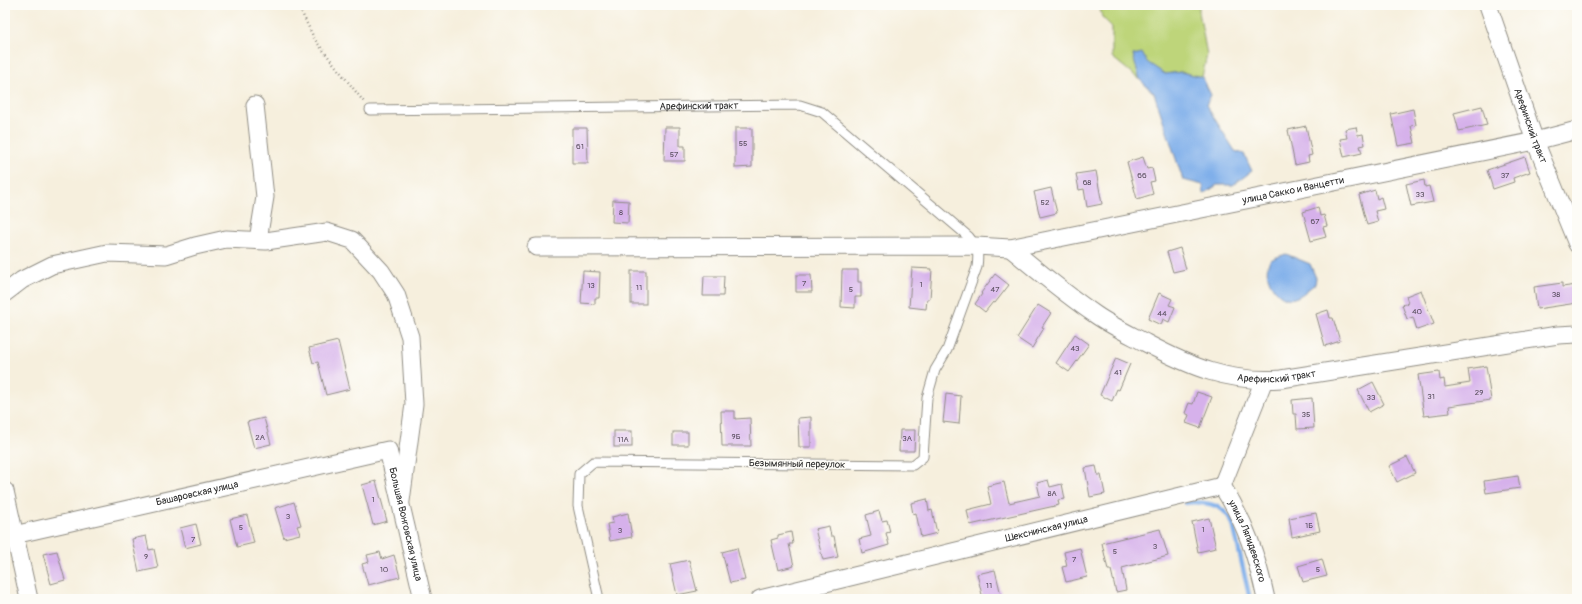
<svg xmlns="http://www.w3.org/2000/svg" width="1582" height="604" viewBox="0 0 1582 604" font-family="Pangolin,sans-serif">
	<rect width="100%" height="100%" fill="#fdfcf7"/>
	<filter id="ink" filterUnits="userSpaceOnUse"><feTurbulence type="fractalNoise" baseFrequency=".025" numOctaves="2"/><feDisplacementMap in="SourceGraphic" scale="8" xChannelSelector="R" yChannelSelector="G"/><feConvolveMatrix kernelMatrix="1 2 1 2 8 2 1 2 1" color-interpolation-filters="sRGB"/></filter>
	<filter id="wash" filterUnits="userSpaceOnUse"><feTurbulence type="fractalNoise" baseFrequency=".012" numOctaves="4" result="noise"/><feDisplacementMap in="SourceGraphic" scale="16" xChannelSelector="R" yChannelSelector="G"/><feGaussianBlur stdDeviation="0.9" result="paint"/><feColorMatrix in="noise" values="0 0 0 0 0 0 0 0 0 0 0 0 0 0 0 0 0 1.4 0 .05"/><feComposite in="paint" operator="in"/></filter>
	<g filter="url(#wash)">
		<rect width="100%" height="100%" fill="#f6efdd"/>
		<!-- green -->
		<path fill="#bed57a" stroke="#748052" d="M1099,5H1199V12L1207,55L1202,77L1181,72L1165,74L1133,55L1140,80L1112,57V27L1102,17Z"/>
		<!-- water -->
		<g fill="#7fafea" stroke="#556d8a">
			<path d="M1142,53L1147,62L1165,74L1181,72L1202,77L1211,95L1206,105L1235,151L1244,154L1252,171L1233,185H1217L1204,194L1203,185L1183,180L1154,93L1140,80L1133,55Z"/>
			<path d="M1286,254L1310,264L1316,278L1315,284C1308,289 1302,296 1294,298C1278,303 1259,273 1271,260C1275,257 1281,256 1286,254Z"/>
		</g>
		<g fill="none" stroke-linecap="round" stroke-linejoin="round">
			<!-- stream -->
			<path stroke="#7fafea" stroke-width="4.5" d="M1186,503C1195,501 1210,503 1218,507C1225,510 1230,518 1233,524L1250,599"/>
		</g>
		<g id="blocks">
			<!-- building -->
			<g fill="#d6b1eb">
				<path d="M1482,106L1487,125L1459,131L1454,113Z"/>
				<path d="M1413,109L1416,125L1411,126L1415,143L1398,146L1391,114Z"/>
				<path d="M1306,126L1312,155L1308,156L1309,162L1295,165L1288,130Z"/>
				<path d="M665,127H680V146H685V161H664Z"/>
				<path d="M1356,127L1358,135L1363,134L1365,145L1360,146L1362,153L1344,157L1340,139L1347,138L1345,129Z"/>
				<path d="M572,128H587L588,163H572Z"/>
				<path d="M735,128H752V167L735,168Z"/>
				<path d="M1143,157L1147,169L1152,168L1155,181L1150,182L1153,194L1137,199L1127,162Z"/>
				<path d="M1525,157L1530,172L1513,178L1514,182L1493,189L1487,170Z"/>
				<path d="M1096,171L1102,204L1087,207L1084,189L1079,190L1076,174Z"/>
				<path d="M1424,180L1425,187L1429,186L1433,202L1411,206L1406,184Z"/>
				<path d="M1051,188L1057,213L1040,217L1034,192Z"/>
				<path d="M1375,190L1377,199L1381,197L1384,209L1375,211L1378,222L1367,225L1359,195Z"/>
				<path d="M613,200L629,201L628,223L612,222Z"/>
				<path d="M1318,207L1320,216L1324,215L1327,226L1323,227L1326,237L1311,241L1303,212Z"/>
				<path d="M1180,248L1186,269L1173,272L1167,252Z"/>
				<path d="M912,268L932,269L930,299H927L926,309L909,307Z"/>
				<path d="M842,270H858V282H861V297H855V308L841,307Z"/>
				<path d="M583,271L600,272L599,298H595V304L581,303Z"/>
				<rect x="631" y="271" width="15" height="33"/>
				<path d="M995,274L1009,285L995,303L993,302L985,312L975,304L982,294L981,293Z"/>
				<path d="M796,275H811L812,292H796Z"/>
				<path d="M704,276H724L723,296H703Z"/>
				<path d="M1562,283V287L1577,285V303L1537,309L1534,287Z"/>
				<path d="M1421,290L1434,324L1417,330L1413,317L1407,319L1402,305L1408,303L1406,296Z"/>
				<path d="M1159,293L1172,299L1169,305L1175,307L1169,322L1163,319L1161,325L1148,319Z"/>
				<path d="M1038,305L1051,313L1042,327L1044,328L1032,348L1017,338Z"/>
				<path d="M1328,310L1330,318H1333L1340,341L1325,346L1316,314Z"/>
				<path d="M1075,334L1089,344L1069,372L1056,363Z"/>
				<path d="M338,341L350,389L326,395L318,362L313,363L309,348Z"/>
				<path d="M1116,358L1130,364L1119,390L1117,389L1112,401L1100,395Z"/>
				<path d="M1486,366L1491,400L1449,406L1450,413L1424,416L1418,375L1439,372L1440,380L1444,379L1445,387L1470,383L1468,369Z"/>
				<path d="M1373,382L1384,404L1369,412L1358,390Z"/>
				<path d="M1197,392L1212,397L1200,428L1186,423L1189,415L1185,413L1189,403L1193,404Z"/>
				<path d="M946,394L961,396L959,424L943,422Z"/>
				<path d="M1312,398L1314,428L1297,429L1296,414H1293L1292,400Z"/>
				<path d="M721,411H735V419L750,418L751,446H722Z"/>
				<path d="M811,417V447H799L798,418Z"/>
				<path d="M264,418L271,444L254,448L247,422Z"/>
				<path d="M900,430H915L914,451H899Z"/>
				<rect x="614" y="431" width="18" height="16"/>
				<rect x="673" y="432" width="15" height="13"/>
				<path d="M1407,457L1415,473L1397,482L1389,466Z"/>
				<path d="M1096,466L1098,475H1101L1105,494L1090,497L1085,468Z"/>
				<path d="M1518,476L1520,488L1486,493L1484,481Z"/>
				<path d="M1048,480L1050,487L1062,484L1065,499L1058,500L1059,505L970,525L967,510L991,504L987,486L1004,482L1009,503L1040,496L1037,483Z"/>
				<path d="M376,481L387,521L373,525L362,485Z"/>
				<path d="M927,499L929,511L932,510L937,533L921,537L916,513L913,514L911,503Z"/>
				<path d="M294,502L301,525L297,526L300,534L284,538L275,508Z"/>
				<path d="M879,511L882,521L887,520L890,532L886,533L889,545L862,553L859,539L871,536L866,515Z"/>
				<path d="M628,513L632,537L610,541L607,524L613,523L612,517Z"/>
				<path d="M1316,513L1320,531L1292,537L1289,518Z"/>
				<path d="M247,515L254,543L237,547L230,519Z"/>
				<path d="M1209,518L1216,548L1198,552L1192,522Z"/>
				<path d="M196,524L201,544L185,548L180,528Z"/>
				<path d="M829,526L831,536H834L838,557L823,560L815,529Z"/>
				<path d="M1160,529L1168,556L1122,568L1126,590L1116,592L1111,570H1108L1102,543Z"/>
				<path d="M791,532L793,544H789L794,566L778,570L771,540L778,538V535Z"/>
				<path d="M146,536L149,550L154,549L158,568L139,572L132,539Z"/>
				<path d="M737,548L745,580L730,583L722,552Z"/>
				<path d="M1080,548L1087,577L1066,582L1062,567L1067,566L1064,552Z"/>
				<path d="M57,551L65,580L51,584L43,554Z"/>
				<path d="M380,552L382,559L394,555L400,577L368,585L362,564L369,562L367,555Z"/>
				<path d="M1322,559L1327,576L1303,582L1298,566Z"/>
				<path d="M689,560L697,591L677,595L670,564Z"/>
				<path d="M995,570L1001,595L983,599L977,574Z"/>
			</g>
		</g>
	</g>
	<g filter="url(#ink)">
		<use href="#blocks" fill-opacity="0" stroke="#908d84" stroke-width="1"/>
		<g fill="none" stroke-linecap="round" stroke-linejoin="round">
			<defs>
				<g id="lane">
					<path id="s1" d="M370,110L800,105L822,112L969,237C978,248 979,252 977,267L947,350L935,370L927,398L923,457L913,465L593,462L579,474L578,506L599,599"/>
				</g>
				<g id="street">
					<path id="s2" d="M1488,5L1535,141L1577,244"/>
					<path d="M255,105L265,197L258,240"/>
					<path id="s3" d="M536,247L976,246L1010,248L1535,141L1577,130"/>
					<path id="s4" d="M1010,248C1038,271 1066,295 1096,315C1112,326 1129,334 1146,343C1191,367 1229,383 1281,379L1558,335L1577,334"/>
					<path d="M5,293L22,280L52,265L107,253L166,255L195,246L226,239L266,241L327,232L352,240L381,271L396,294L410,337L414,404L401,501"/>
					<path id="s5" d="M1222,486C1246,523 1257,557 1266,599"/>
					<path d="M5,491L29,599"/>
					<path id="s6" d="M5,537L388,450L423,599"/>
					<path id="s7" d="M760,599L1222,486L1264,380"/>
				</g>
			</defs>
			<!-- lane casing -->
			<use href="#lane" stroke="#908d84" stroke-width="11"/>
			<!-- street casing -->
			<use href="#street" stroke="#908d84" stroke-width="19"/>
			<!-- path -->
			<path stroke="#908d84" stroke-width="2.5" stroke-dasharray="1 3" stroke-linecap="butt" d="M298,5L315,40L364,102"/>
			<!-- lane -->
			<use href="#lane" stroke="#fff" stroke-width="9"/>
			<!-- street -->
			<use href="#street" stroke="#fff" stroke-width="17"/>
		</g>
	</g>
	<g text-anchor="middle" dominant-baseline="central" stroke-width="3" stroke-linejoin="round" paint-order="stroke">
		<!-- number labels -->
		<g font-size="8" fill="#564c5b">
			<text x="743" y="143">55</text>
			<text x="580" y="146">61</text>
			<text x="674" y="154">57</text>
			<text x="1142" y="175">66</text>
			<text x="1505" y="175">37</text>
			<text x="1087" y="182">68</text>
			<text x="1420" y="194">33</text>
			<text x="1045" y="202">52</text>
			<text x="621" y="212">8</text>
			<text x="1315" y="221">67</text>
			<text x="804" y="283">7</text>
			<text x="921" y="284">1</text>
			<text x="591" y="285">13</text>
			<text x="639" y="287">11</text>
			<text x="851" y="289">5</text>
			<text x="995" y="289">47</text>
			<text x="1556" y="294">38</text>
			<text x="1417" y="311">40</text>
			<text x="1162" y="313">44</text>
			<text x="1075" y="348">43</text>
			<text x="1118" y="372">41</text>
			<text x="1479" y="392">29</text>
			<text x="1431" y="396">31</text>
			<text x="1371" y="397">33</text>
			<text x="1306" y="414">35</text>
			<text x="736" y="436">9Б</text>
			<text x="260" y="437">2А</text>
			<text x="907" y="438">3А</text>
			<text x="623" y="439">11А</text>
			<text x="1052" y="493">8А</text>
			<text x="373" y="499">1</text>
			<text x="288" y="516">3</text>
			<text x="1309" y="525">1Б</text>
			<text x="241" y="527">5</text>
			<text x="1203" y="529">1</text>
			<text x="620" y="530">3</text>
			<text x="193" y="539">7</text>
			<text x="1155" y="546">3</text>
			<text x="1115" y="551">5</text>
			<text x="146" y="556">9</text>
			<text x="1074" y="559">7</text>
			<text x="384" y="569">10</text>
			<text x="1318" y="569">5</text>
			<text x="989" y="585">11</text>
		</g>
		<!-- street labels -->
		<g font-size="10" fill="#2b2b2b" stroke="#fdfcf7">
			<text stroke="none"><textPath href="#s1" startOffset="329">Арефинский тракт</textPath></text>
			<text stroke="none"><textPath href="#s2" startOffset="128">Арефинский тракт</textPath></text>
			<text stroke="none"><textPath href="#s3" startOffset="763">улица Сакко и Ванцетти</textPath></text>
			<text stroke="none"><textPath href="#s4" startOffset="304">Арефинский тракт</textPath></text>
			<text transform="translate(797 464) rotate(1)">Безымянный переулок</text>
			<text stroke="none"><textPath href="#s6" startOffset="197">Башаровская улица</textPath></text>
			<text stroke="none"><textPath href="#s6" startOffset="469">Большая Вонговская улица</textPath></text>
			<text stroke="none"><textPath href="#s7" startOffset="295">Шекснинская улица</textPath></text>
			<text stroke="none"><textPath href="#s5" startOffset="61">улица Ляпидевского</textPath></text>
		</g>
	</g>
	<!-- margin -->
	<rect width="1582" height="604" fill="none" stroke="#fdfcf7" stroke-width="20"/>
</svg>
